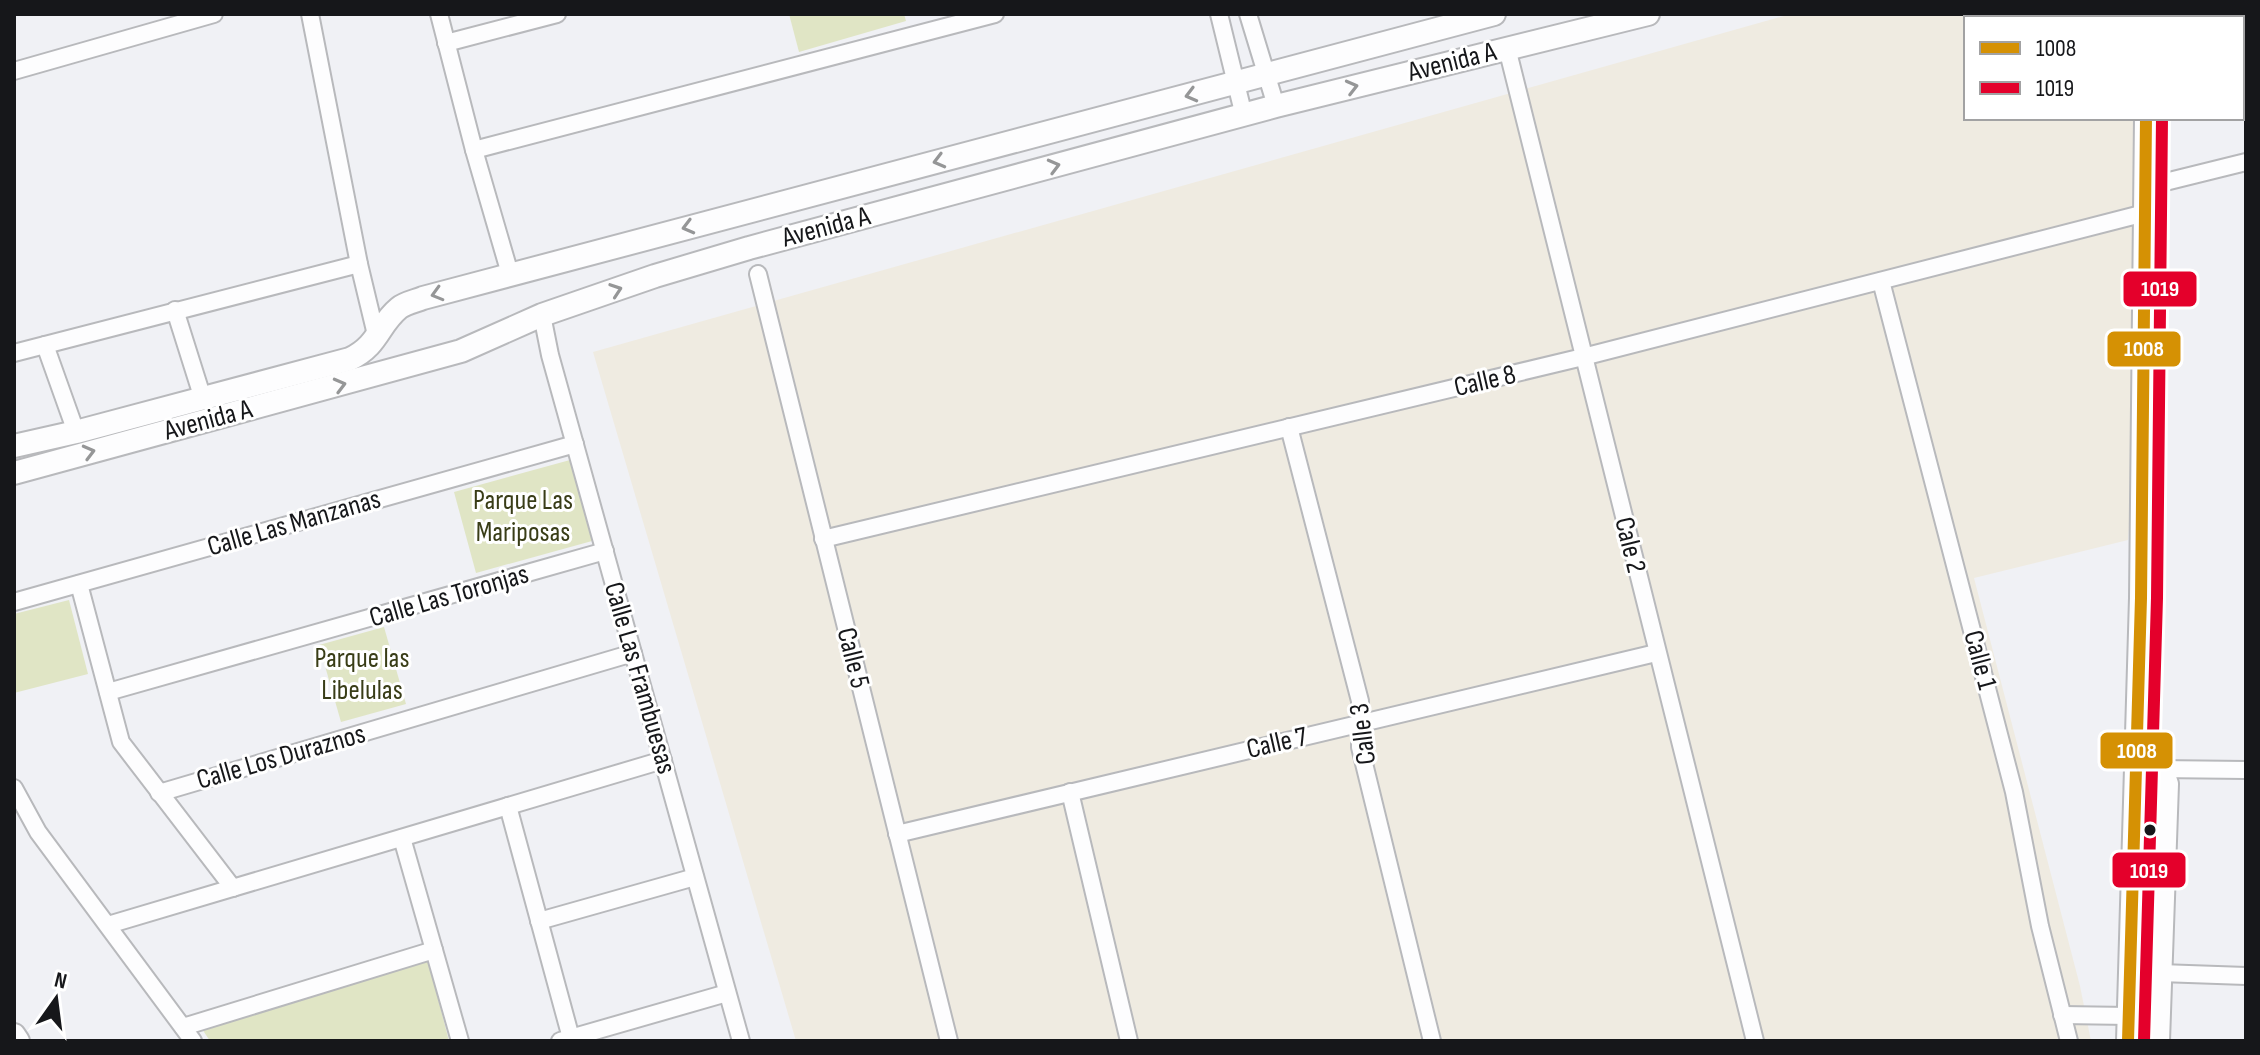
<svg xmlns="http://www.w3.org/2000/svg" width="2260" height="1055" viewBox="0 0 2260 1055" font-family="'Sofia Sans Condensed',sans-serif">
	<rect width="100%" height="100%" fill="#f0f1f5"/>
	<!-- industrial -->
	<path fill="#efebe1" d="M1791,14H2143L2144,18H1966V118H2147L2152,249L2128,540L1974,578L2080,986L2091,1041H796L593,352Z"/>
	<!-- green -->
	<g fill="#e0e5c5">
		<path d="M789,14H904L906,21L799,52Z"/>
		<path d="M570,460L592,541L476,573L454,492Z"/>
		<path d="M69,600L88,674L14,693V614Z"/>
		<path d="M384,627L406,704L341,722L319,645Z"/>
		<path d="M428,960L449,1041H210L202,1029Z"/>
	</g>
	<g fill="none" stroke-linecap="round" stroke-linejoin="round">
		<defs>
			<g id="street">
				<path d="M310,14L359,264L377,339"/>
				<path d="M439,14L474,150L510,274"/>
				<path d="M1219,14L1244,116"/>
				<path d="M1248,14L1276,106"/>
				<path d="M446,43L557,14"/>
				<path d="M1507,48L1755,1041"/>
				<path d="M14,71L214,14"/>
				<path d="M474,150L995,14"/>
				<path d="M2145,187L2246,162"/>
				<path d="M758,274L949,1041"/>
				<path d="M1881,281L2014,792L2040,926L2069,1041"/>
				<path d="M175,310L203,399"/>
				<path d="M542,315L550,355L741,1041"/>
				<path d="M45,345L76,432"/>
				<path d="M14,353L359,264"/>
				<path d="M1289,427L1360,701V747L1432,1041"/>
				<path d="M823,539L1583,357L2145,213"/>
				<path d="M79,584L121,742L233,888"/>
				<path d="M14,602L575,444"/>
				<path d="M108,692L605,551"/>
				<path d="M2158,769L2246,770"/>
				<path d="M14,788L38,832L193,1041"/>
				<path d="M1070,792L1129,1041"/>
				<path d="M159,793L633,653"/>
				<path d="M508,806L571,1038"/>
				<path d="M897,834L1656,653"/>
				<path d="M402,838L460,1041"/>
				<path d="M539,921L695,877"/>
				<path d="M108,925L663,760"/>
				<path d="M2160,973L2246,976"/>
				<path d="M2062,1015L2129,1016"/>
				<path d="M183,1027L434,950"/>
				<path d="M560,1041L727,993"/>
			</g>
			<g id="secondary">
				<path d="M2147,18V14"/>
				<path d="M14,446L76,432L350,359C379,345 378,325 399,308C405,303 416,301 423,298L1494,14"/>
				<path d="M14,473L461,351L542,315L655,276L749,248L1276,106L1648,14"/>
				<path d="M2137,768C2153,769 2163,768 2167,784L2158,1041"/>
				<path d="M14,1035L18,1041"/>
				<path d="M2128,1041L2141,598L2146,118"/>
			</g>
		</defs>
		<!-- street casing -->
		<use href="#street" stroke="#b8b9bc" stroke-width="20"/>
		<!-- secondary casing -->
		<use href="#secondary" stroke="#b8b9bc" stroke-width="26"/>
		<!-- street -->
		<use href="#street" stroke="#fdfdfe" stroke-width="16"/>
		<!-- secondary -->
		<use href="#secondary" stroke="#fdfdfe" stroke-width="22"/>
		<defs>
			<path id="bus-1" d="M2128,1041L2141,598L2146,118"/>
			<path id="bus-2" d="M2144,1041L2157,598L2162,118"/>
		</defs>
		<!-- bus-1 casing -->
		<use href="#bus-1" stroke="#fff" stroke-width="18"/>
		<!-- bus-2 casing -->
		<use href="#bus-2" stroke="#fff" stroke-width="18"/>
		<!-- bus-1 -->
		<use href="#bus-1" stroke="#d59104" stroke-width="12"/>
		<!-- bus-2 -->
		<use href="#bus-2" stroke="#e4002b" stroke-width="12"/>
	</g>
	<!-- one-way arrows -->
	<defs><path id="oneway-chevron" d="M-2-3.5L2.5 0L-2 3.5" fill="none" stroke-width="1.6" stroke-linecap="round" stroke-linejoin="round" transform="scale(2)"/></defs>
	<g stroke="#959697">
		<use href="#oneway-chevron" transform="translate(1352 87) rotate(-14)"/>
		<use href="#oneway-chevron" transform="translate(1191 95) rotate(165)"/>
		<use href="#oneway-chevron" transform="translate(939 161) rotate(165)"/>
		<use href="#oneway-chevron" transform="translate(1054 166) rotate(-15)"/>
		<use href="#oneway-chevron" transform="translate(688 227) rotate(165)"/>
		<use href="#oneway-chevron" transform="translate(616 290) rotate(-19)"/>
		<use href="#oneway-chevron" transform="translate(437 294) rotate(164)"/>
		<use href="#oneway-chevron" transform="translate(340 385) rotate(-15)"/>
		<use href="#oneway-chevron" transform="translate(89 452) rotate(-15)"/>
	</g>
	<!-- markers -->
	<circle fill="#16171a" stroke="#fff" stroke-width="3" cx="2150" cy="830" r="7"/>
	<g text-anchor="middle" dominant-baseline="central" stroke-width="6" stroke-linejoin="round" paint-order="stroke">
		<!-- street labels -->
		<g font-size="28" fill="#16171a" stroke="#fff">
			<text transform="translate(1452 62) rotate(-14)">Avenida A</text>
			<text transform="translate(826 227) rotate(-15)">Avenida A</text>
			<text transform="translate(1485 381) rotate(-13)">Calle 8</text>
			<text transform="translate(208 420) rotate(-15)">Avenida A</text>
			<text transform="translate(294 523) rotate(-16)">Calle Las Manzanas</text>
			<text transform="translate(1630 545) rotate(76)">Cale 2</text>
			<text transform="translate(449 596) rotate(-16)">Calle Las Toronjas</text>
			<text transform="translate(853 658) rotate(76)">Calle 5</text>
			<text transform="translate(1980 660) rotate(75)">Calle 1</text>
			<text transform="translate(640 678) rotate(74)">Calle Las Frambuesas</text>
			<text transform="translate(1363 734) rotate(-97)">Calle 3</text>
			<text transform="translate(1277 743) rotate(-13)">Calle 7</text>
			<text transform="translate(281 757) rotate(-16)">Calle Los Duraznos</text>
		</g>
		<!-- park labels -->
		<g font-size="28" fill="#393d17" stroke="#fff">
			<text x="523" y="500">Parque Las<tspan x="523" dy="32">Mariposas</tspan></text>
			<text x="362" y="658">Parque las<tspan x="362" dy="32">Libelulas</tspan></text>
		</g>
	</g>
	<g stroke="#fff" stroke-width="3">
		<rect x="2122" y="270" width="76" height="38" rx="8" fill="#e4002b"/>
		<rect x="2106" y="330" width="76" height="38" rx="8" fill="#d59104"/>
		<rect x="2099" y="731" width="75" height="39" rx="8" fill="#d59104"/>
		<rect x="2111" y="851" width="76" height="38" rx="8" fill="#e4002b"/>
	</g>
	<g font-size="22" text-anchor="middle" font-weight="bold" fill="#fff">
		<text x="2160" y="296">1019</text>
		<text x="2144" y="356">1008</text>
		<text x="2137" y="758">1008</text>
		<text x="2149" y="878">1019</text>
	</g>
	<!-- border -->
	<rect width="2260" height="1055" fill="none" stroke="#16171a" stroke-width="32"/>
	<!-- legend -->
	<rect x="1964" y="16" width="280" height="104" fill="#ffffff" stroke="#a2a2a3" stroke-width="2"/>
	<rect x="1980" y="42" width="40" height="12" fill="#d59104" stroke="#a2a2a3" stroke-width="2"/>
	<text x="2036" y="56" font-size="24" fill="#16171a">1008</text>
	<rect x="1980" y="82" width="40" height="12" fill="#e4002b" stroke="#a2a2a3" stroke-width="2"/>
	<text x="2036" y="96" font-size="24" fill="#16171a">1019</text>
	<!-- north arrow -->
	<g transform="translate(56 999) rotate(14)" stroke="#ffffff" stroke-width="6" paint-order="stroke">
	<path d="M0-6L14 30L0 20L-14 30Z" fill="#16171a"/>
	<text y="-12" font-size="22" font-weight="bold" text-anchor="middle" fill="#16171a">N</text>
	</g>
</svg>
